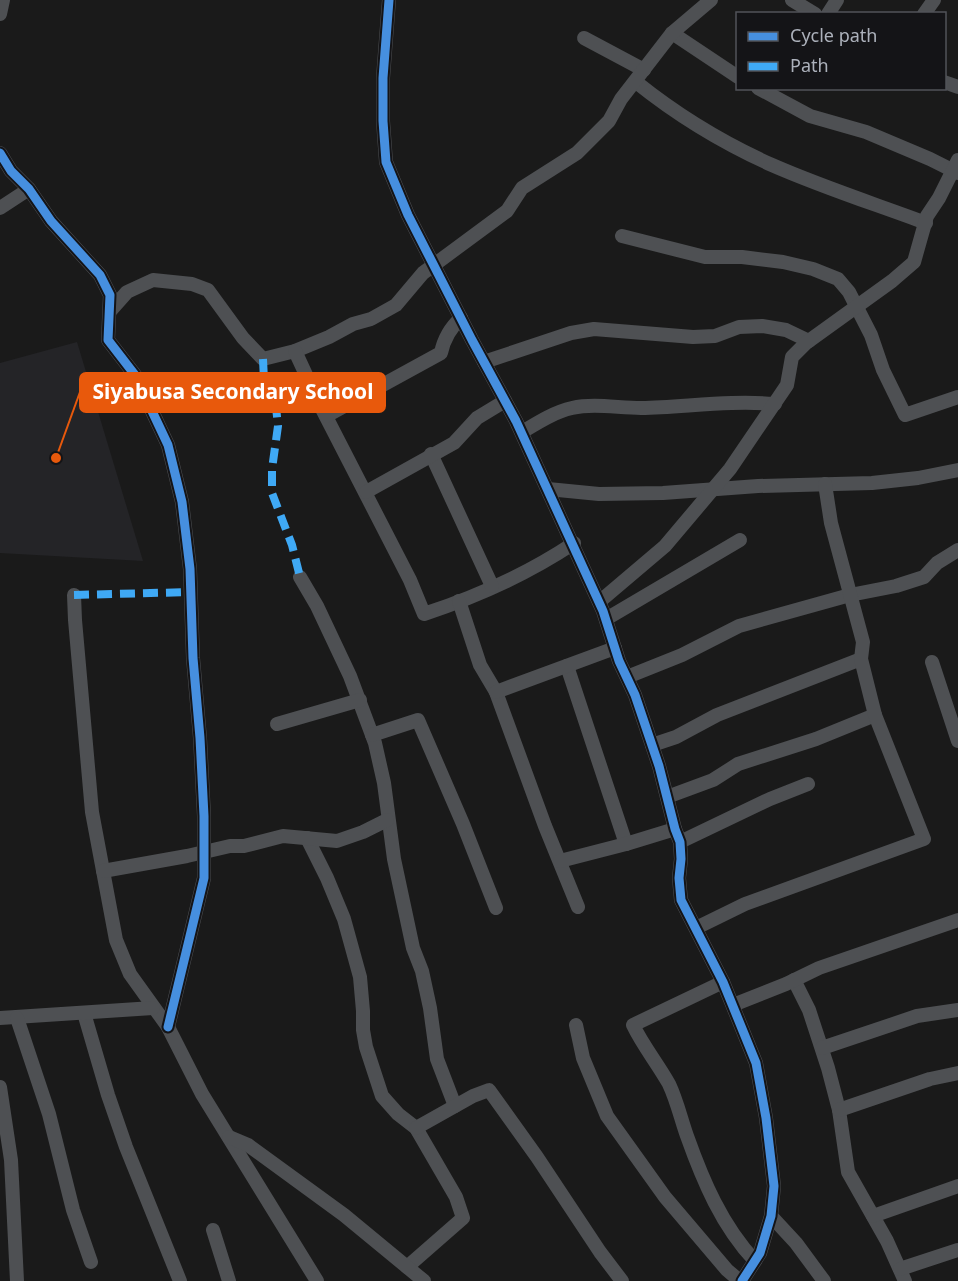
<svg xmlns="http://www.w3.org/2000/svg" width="958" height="1281" viewBox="0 0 958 1281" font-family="'Noto Sans',sans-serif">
	<rect width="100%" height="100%" fill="#1a1a1a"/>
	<!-- built -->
	<path fill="#242427" d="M77,342L143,561L0,553V363Z"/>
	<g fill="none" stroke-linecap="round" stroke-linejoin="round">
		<!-- minor -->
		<g stroke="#4e5053" stroke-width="14">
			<path d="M389,0L383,78V121L386,162L408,215L472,340L516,421L603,611L619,661L635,695L659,766L675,829L680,842L681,859L679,878L681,900L723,982L756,1063L766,1118L774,1186L771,1216L760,1253L742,1281"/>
			<path d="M792,0L815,14"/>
			<path d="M0,14L3,0"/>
			<path d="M828,14L837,0"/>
			<path d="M924,14L934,0"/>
			<path d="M672,33L738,77"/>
			<path d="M584,38L644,70"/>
			<path d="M636,82C677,115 723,143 772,165C822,187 875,204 926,223"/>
			<path d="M944,82L958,87"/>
			<path d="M758,88L810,116L866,132L930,159L958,173"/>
			<path d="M0,153L11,171L29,189L51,221L100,275L110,295L108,340L135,375L168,445L182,502L190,569L193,658L200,738L204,816V878L168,1027"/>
			<path d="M0,208L29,189"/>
			<path d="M622,236L705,257H742L783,262L813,269L838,279L849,292L871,335L883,370L905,415L958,397"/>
			<path d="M111,310L127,292L153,280L192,284L208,290L243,338L263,359L295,351L329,337L353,324L371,319L396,305L423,273L507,211L522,188L577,153L609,121L621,99L672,33L711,0"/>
			<path d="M295,351L319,403L410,580L424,614C476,597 529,573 574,543"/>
			<path d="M484,362L571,333L594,329L693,337L715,336L739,327L762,326L786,330L809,341"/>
			<path d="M326,416L441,353C444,338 450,328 461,318"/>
			<path d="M522,432C537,423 554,412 572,408C594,403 618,408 641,408C686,407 730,400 775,404"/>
			<path d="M431,454L492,586"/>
			<path d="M548,489L599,494L663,493L758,486L872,483L918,478L958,470"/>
			<path d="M366,492L454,443L477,418L505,401"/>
			<path d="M300,577L317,606L350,676L375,743L384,783L394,859L413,948L422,971L430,1008L437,1059L455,1106"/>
			<path d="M74,595L75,620L92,812L116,940L130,974L168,1027L202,1094L317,1281"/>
			<path d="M459,601L480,665L496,692L545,826L578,907"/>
			<path d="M599,602L665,546L730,469L787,385L792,357L806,343L892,281L914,262L927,216L939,198L958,160"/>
			<path d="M606,619L740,540"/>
			<path d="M932,662L958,741"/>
			<path d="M567,666L626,844"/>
			<path d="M627,677L682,655L739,626L850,595L896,586L924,577L937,563L958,550"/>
			<path d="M496,692L615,648"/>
			<path d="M277,724L360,700"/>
			<path d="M372,735L418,720L463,824L496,908"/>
			<path d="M652,745L676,737L717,715L861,659"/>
			<path d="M667,797L713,780L738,764L816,739L875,715"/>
			<path d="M307,838L327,878L344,919L360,977L363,1011V1030L366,1047L382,1096L398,1114L416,1128L456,1197L463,1218L407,1267"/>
			<path d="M680,842L770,799L808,784"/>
			<path d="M560,861L626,844L675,829"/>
			<path d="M103,871L187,856L230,846H244L283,836L337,841L363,832L387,820"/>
			<path d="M696,928L745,904L924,839L875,715L861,659L863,642L831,523L825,484"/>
			<path d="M794,980L809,1010L828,1068L839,1110L848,1172L887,1241L905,1281"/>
			<path d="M723,982L633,1025C643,1046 658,1064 669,1084C677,1101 681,1119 687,1136C703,1181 722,1226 755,1261"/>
			<path d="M733,1005L786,984L819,968L958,920"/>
			<path d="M84,1013L108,1095L126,1147L180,1281"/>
			<path d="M0,1018L153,1008"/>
			<path d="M17,1018L49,1114L73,1210L91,1262"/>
			<path d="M576,1025L583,1058L607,1116L665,1197L727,1270L740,1281"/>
			<path d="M822,1048L917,1016L958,1010"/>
			<path d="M0,1087L11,1160L17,1281"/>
			<path d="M839,1110L930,1079L958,1073"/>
			<path d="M416,1128L473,1096L489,1090L537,1157L600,1252L622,1281"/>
			<path d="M229,1137L248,1145L344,1215L424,1281"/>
			<path d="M771,1216L796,1243L824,1281"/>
			<path d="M873,1216L958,1186"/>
			<path d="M213,1230L229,1281"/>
			<path d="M900,1269L958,1250"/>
		</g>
		<!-- quiet -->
		<g stroke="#3fa9f5" stroke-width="8" stroke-dasharray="15 8" stroke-linecap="butt">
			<path d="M263,359L264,380L276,407L278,426L272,469V493L292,545L300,577"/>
			<path d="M74,595L191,592"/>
		</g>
		<defs>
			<g id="cycleway">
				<path d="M389,0L383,78V121L386,162L408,215L472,340L516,421L603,611L619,661L635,695L659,766L675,829L680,842L681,859L679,878L681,900L723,982L756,1063L766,1118L774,1186L771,1216L760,1253L742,1281"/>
				<path d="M0,153L11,171L29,189L51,221L100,275L110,295L108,340L135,375L168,445L182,502L190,569L193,658L200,738L204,816V878L168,1027"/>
			</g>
		</defs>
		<!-- cycleway casing -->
		<use href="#cycleway" stroke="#141417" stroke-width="13"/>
		<!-- cycleway -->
		<use href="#cycleway" stroke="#468fdf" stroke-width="9"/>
	</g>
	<!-- callouts -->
	<path fill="none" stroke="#e8590c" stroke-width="2" d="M56 458L80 392"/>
	<circle fill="#e8590c" stroke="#141417" stroke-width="2" cx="56" cy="458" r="6"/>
	<rect fill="#e8590c" stroke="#e8590c" stroke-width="2" x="80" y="373" width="305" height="39" rx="6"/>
	<g font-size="21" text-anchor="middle" font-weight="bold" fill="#fff">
		<text x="233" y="399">Siyabusa Secondary School</text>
	</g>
	<!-- legend -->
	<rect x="736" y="12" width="210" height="78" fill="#141417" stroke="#515359" stroke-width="1.5"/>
	<rect x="748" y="32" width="30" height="9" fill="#468fdf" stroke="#515359" stroke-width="1.5"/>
	<text x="790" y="42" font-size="18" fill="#acb1bb">Cycle path</text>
	<rect x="748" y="62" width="30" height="9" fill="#3fa9f5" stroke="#515359" stroke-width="1.5"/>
	<text x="790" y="72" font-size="18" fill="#acb1bb">Path</text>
</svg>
